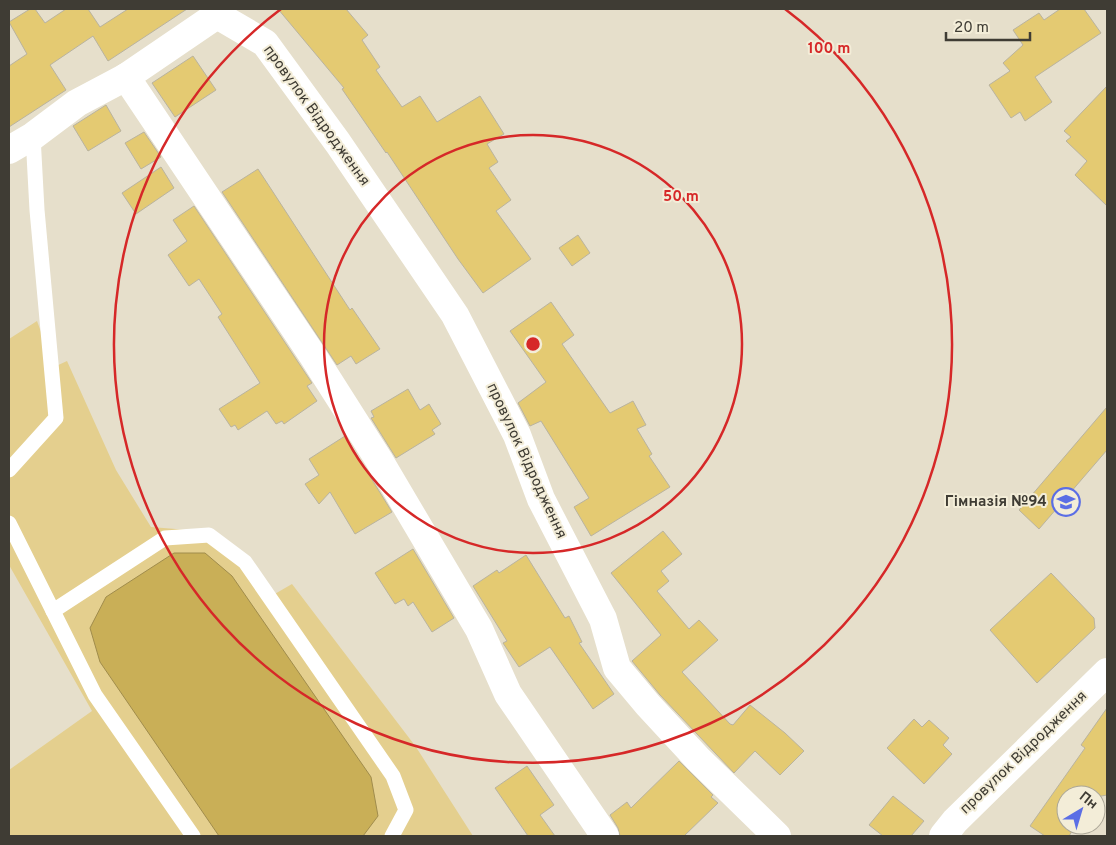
<svg xmlns="http://www.w3.org/2000/svg" width="1116" height="845" viewBox="0 0 1116 845" font-family="Overpass,sans-serif">
	<rect width="100%" height="100%" fill="#e6dfcb"/>
	<!-- green -->
	<path fill="#e4cf8e" d="M37,321L54,367L67,361L116,470L151,527L213,532L273,595L292,584L416,747L473,836H9V770L92,711L9,565V339Z"/>
	<!-- water -->
	<path fill="#c9af57" stroke="#a08c4c" d="M174,553H205L232,576L371,777L378,816L363,836H219L100,662L90,628L106,597Z"/>
	<!-- building -->
	<g fill="#e4ca72" stroke="#b9b39f">
		<path d="M30,9H35L45,23L66,9H88L100,27L128,9H187L108,61L93,36L50,65L66,90L9,127V66L27,54L9,22Z"/>
		<path d="M278,9H346L368,35L362,40L380,67L376,70L402,107L420,96L437,122L480,96L504,134L487,144L498,162L489,168L511,200L496,211L531,259L483,293L458,259L387,152L386,153L342,89L344,88Z"/>
		<path d="M1060,9H1084L1101,33L1035,77L1052,102L1025,121L1020,112L1011,118L989,85L1010,71L1003,63L1023,45L1013,30L1039,13L1044,20Z"/>
		<path d="M193,56L216,90L175,117L152,83Z"/>
		<path d="M1107,86V206L1075,175L1087,161L1066,141L1071,137L1064,131Z"/>
		<path d="M106,105L121,131L88,151L73,126Z"/>
		<path d="M144,132L161,157L141,169L125,143Z"/>
		<path d="M161,167L174,188L136,214L122,193Z"/>
		<path d="M258,169L350,310L352,308L380,349L356,364L351,356L337,365L222,192Z"/>
		<path d="M194,206L312,383L307,386L317,401L284,424L282,421L276,424L267,411L238,430L235,425L231,427L219,409L260,383L218,317L222,314L199,279L189,286L168,255L187,241L173,220Z"/>
		<path d="M578,235L590,253L572,266L559,248Z"/>
		<path d="M551,302L574,335L562,344L610,413L633,401L646,425L637,429L652,454L649,456L670,487L591,536L574,507L589,498L541,421L530,426L518,403L546,382L510,331Z"/>
		<path d="M408,389L420,410L429,404L441,424L432,430L435,434L396,458L371,418L374,417L371,411Z"/>
		<path d="M1107,407V450L1039,529L1019,510Z"/>
		<path d="M345,436L392,512L355,534L330,492L319,504L305,484L319,475L309,459Z"/>
		<path d="M663,531L682,554L661,571L669,581L657,591L689,629L699,620L718,640L682,672L730,724L733,725L750,705L785,733L804,751L780,775L755,751L734,773L660,695L632,661L661,635L611,573Z"/>
		<path d="M413,549L454,618L432,632L413,602L408,606L404,599L395,604L375,573Z"/>
		<path d="M526,555L565,618L569,616L582,642L579,643L614,694L593,709L550,647L519,667L503,643L507,641L473,586L497,570L499,573Z"/>
		<path d="M1051,573L1094,618L1095,628L1037,683L990,630Z"/>
		<path d="M1107,708V795L1096,797V795H1066V825H1076L1069,836H1045L1030,826L1085,748L1081,745Z"/>
		<path d="M914,719L922,727L929,720L949,738L943,745L952,754L924,784L887,748Z"/>
		<path d="M679,761L713,795L711,797L718,803L684,836H620L618,828L610,815L627,802L631,808Z"/>
		<path d="M527,766L554,805L540,815L555,836H528L495,788Z"/>
		<path d="M893,796L924,821L911,836H883L869,825Z"/>
	</g>
	<g fill="none" stroke-linecap="round" stroke-linejoin="round">
		<!-- service -->
		<g stroke="#fff" stroke-width="15">
			<path d="M9,470L56,418L37,210L33,136"/>
			<path d="M9,523L95,695L193,836"/>
			<path d="M53,611L165,538L209,535L245,562L393,776L406,810L392,836"/>
		</g>
		<!-- minor -->
		<g stroke="#fff" stroke-width="28">
			<path d="M214,9L217,15L265,43L338,143L455,315L517,435L541,499L603,619L617,668L648,705L698,759L777,836"/>
			<path d="M126,77L313,356L379,460L479,629L508,694L605,836"/>
			<path d="M9,150L33,136L77,103L126,77L217,15"/>
			<path d="M943,836L955,821L1107,672"/>
		</g>
	</g>
	<!-- distance rings -->
	<g fill="none" stroke="#d62828" stroke-width="2.5">
		<circle cx="533" cy="344" r="209"/>
		<path d="M785 9A419 419 0 1 1 281 9"/>
	</g>
	<!-- icons -->
	<defs>
		<symbol id="school-ring" viewBox="-11 -11 22 22"><circle r="9.5" fill="#f3edd8" stroke="#5b6ee5" stroke-width="1.5"/><path d="M0-5L7-2L0 1L-7-2ZM-4 1L0 2.5L4 1V4Q0 6-4 4Z" fill="#5b6ee5"/></symbol>
	</defs>
	<g fill-rule="evenodd">
		<use href="#school-ring" x="1050" y="486" width="32" height="32"/>
	</g>
	<g text-anchor="middle" dominant-baseline="central" stroke-width="4" stroke-linejoin="round" paint-order="stroke">
		<!-- street labels -->
		<g font-size="15" fill="#3f3c34" stroke="#f3edd8">
			<text transform="translate(316 116) rotate(54)">провулок Відродження</text>
			<text transform="translate(526 461) rotate(65)">провулок Відродження</text>
			<text transform="translate(1024 753) rotate(-44)">провулок Відродження</text>
		</g>
		<!-- poi labels -->
		<g font-size="15" font-weight="bold" fill="#3f3c34" stroke="#f3edd8" text-anchor="end">
			<text x="1047" y="502">Гімназія №94</text>
		</g>
	</g>
	<circle cx="533" cy="344" r="8" fill="#d62828" stroke="#f3edd8" stroke-width="2.5"/>
	<g font-size="15" text-anchor="middle" font-weight="bold" fill="#d62828" stroke="#f3edd8" stroke-width="4" stroke-linejoin="round" paint-order="stroke">
		<text x="829" y="53">100 m</text>
		<text x="681" y="201">50 m</text>
	</g>
	<!-- border -->
	<rect width="1116" height="845" fill="none" stroke="#3f3c34" stroke-width="20"/>
	<!-- north arrow -->
	<g transform="translate(1081 810) rotate(38)"><circle r="24" fill="#f3edd8" stroke="#aba696"/>
	<path d="M0-4L9 19L0 12L-9 19Z" fill="#5b6ee5"/>
	<text y="-8" font-size="14" font-weight="bold" text-anchor="middle" fill="#3f3c34">Пн</text>
	</g>
	<!-- scale -->
	<path d="M946 32v8h84v-8" fill="none" stroke="#3f3c34" stroke-width="2.5"/>
	<text x="954" y="32" font-size="15" fill="#3f3c34" stroke="#f3edd8" stroke-width="4" paint-order="stroke">20 m</text>
</svg>
